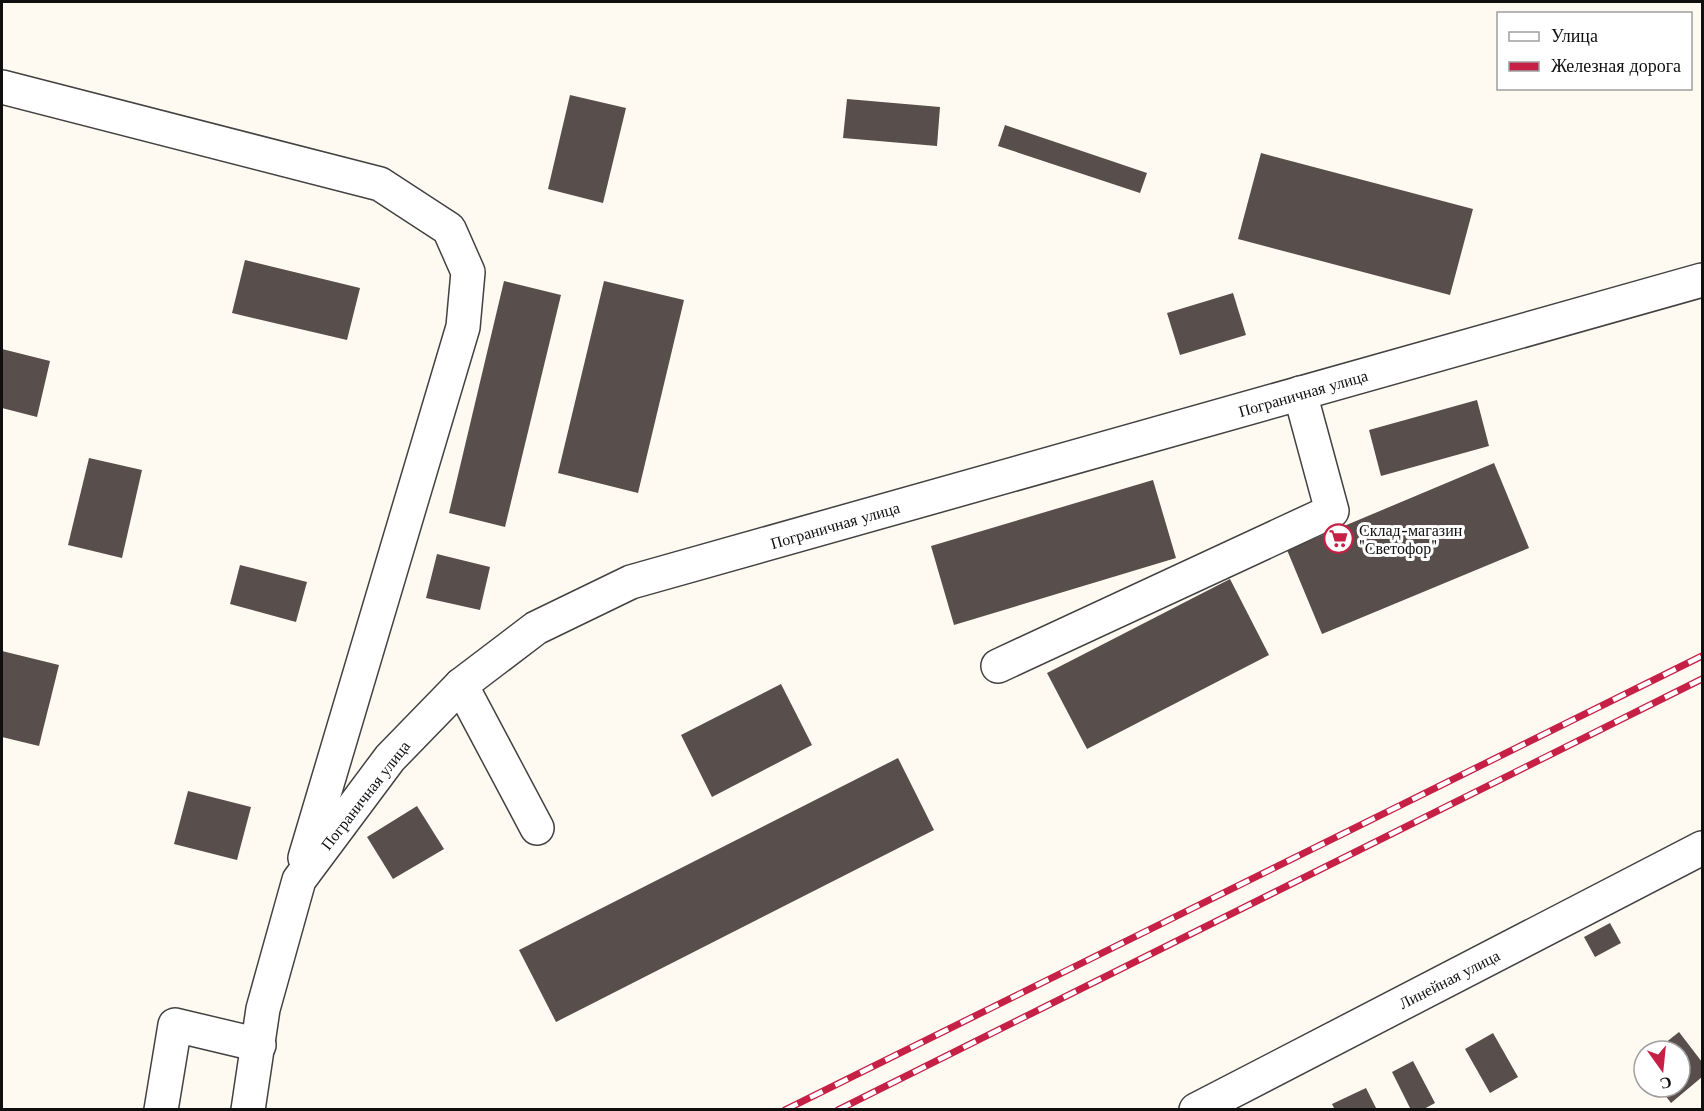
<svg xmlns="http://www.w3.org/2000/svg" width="1704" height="1111" viewBox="0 0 1704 1111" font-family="'Libre Baskerville',serif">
	<rect width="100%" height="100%" fill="#fffaf1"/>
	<!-- building -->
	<g fill="#584e4b">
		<path d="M570,95L626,108L603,203L548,189Z"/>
		<path d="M847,99L940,107L937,146L843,138Z"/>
		<path d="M1005,125L1147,173L1140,193L998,146Z"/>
		<path d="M1261,153L1473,209L1450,295L1238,239Z"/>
		<path d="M245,260L360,288L347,340L232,313Z"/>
		<path d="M504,281L561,295L505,527L449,513Z"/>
		<path d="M604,281L684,300L638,493L558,473Z"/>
		<path d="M1233,293L1246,335L1180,355L1167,313Z"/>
		<path d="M2,349L50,361L37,417L2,408Z"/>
		<path d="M1477,400L1489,446L1381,476L1369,430Z"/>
		<path d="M89,458L142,470L122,558L68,545Z"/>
		<path d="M1494,463L1529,548L1322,634L1287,550Z"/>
		<path d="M1153,480L1176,558L954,625L931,546Z"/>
		<path d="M437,554L490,567L480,610L426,598Z"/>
		<path d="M240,565L307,582L296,622L230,604Z"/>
		<path d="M1230,579L1269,655L1087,749L1047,673Z"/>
		<path d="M2,651L59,665L39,746L2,737Z"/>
		<path d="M781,684L812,745L712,797L681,735Z"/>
		<path d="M898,758L934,830L556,1022L519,950Z"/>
		<path d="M188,791L251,807L237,860L174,844Z"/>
		<path d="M417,806L444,849L393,879L367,837Z"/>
		<path d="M1610,923L1621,943L1595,957L1584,937Z"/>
		<path d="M1679,1032L1702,1062V1077L1671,1103L1659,1087H1680V1051H1655Z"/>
		<path d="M1493,1033L1518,1077L1490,1093L1465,1049Z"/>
		<path d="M1413,1061L1435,1103L1422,1110H1411L1392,1072Z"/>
		<path d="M1366,1088L1377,1110H1335L1332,1104Z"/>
	</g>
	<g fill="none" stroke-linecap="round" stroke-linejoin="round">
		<defs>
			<g id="minor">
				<path d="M2,87L380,184L449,229L468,272L463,327L305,858"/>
				<path d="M998,666L1332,511L1300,393"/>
				<path d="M461,685L537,828"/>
				<path d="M161,1110L175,1025L259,1045"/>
				<path d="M248,1110L263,1009L299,880L390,758L461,685L536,628L631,582L1702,280"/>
				<path d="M1196,1110L1702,848"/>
			</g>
		</defs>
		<!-- minor casing -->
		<use href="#minor" stroke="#424242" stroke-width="36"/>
		<!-- minor -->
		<use href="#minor" stroke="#fff" stroke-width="33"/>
		<defs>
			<g id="rail">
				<path d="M785,1110L1702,656"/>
				<path d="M838,1110L1702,679"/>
			</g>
		</defs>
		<!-- rail casing -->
		<use href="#rail" stroke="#c62047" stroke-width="7"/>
		<!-- rail -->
		<use href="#rail" stroke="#fff" stroke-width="4.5" stroke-dasharray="14" stroke-linecap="butt"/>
	</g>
	<!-- icons -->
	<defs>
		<symbol id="supermarket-ring" viewBox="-11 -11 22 22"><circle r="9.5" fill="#fff" stroke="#c62047" stroke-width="1.5"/><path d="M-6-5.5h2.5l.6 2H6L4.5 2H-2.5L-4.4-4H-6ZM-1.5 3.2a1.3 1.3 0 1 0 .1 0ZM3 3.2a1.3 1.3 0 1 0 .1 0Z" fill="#c62047"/></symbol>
	</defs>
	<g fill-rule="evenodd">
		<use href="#supermarket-ring" x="1322" y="522" width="33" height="33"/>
	</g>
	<g text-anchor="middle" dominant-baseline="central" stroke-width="6" stroke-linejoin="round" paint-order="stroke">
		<!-- street labels -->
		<g font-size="16" fill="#0f0f0f" stroke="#fff">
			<text transform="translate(1303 393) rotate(-16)">Пограничная улица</text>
			<text transform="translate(835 525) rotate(-16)">Пограничная улица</text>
			<text transform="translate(365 795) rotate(-52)">Пограничная улица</text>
			<text transform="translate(1449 979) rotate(-27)">Линейная улица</text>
		</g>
		<!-- poi labels -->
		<g font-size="16" fill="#0f0f0f" stroke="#fff" text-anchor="start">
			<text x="1359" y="530">Склад-магазин<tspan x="1359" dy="18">"Светофор"</tspan></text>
		</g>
	</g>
	<!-- border -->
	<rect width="1704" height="1111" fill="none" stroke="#0f0f0f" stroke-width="6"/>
	<!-- legend -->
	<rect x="1497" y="12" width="195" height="78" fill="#ffffff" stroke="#9f9f9f" stroke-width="1.5"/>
	<rect x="1509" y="32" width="30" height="9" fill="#ffffff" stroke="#9f9f9f" stroke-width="1.5"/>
	<text x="1551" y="42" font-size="18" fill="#0f0f0f">Улица</text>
	<rect x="1509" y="62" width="30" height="9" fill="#c62047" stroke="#9f9f9f" stroke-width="1.5"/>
	<text x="1551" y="72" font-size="18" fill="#0f0f0f">Железная дорога</text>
	<!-- north arrow -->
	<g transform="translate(1662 1069) rotate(165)"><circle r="28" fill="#ffffff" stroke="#9f9f9f" stroke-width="1.5"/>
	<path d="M0-4.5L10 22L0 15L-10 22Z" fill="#c62047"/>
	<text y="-9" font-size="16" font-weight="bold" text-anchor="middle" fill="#0f0f0f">С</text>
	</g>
</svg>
